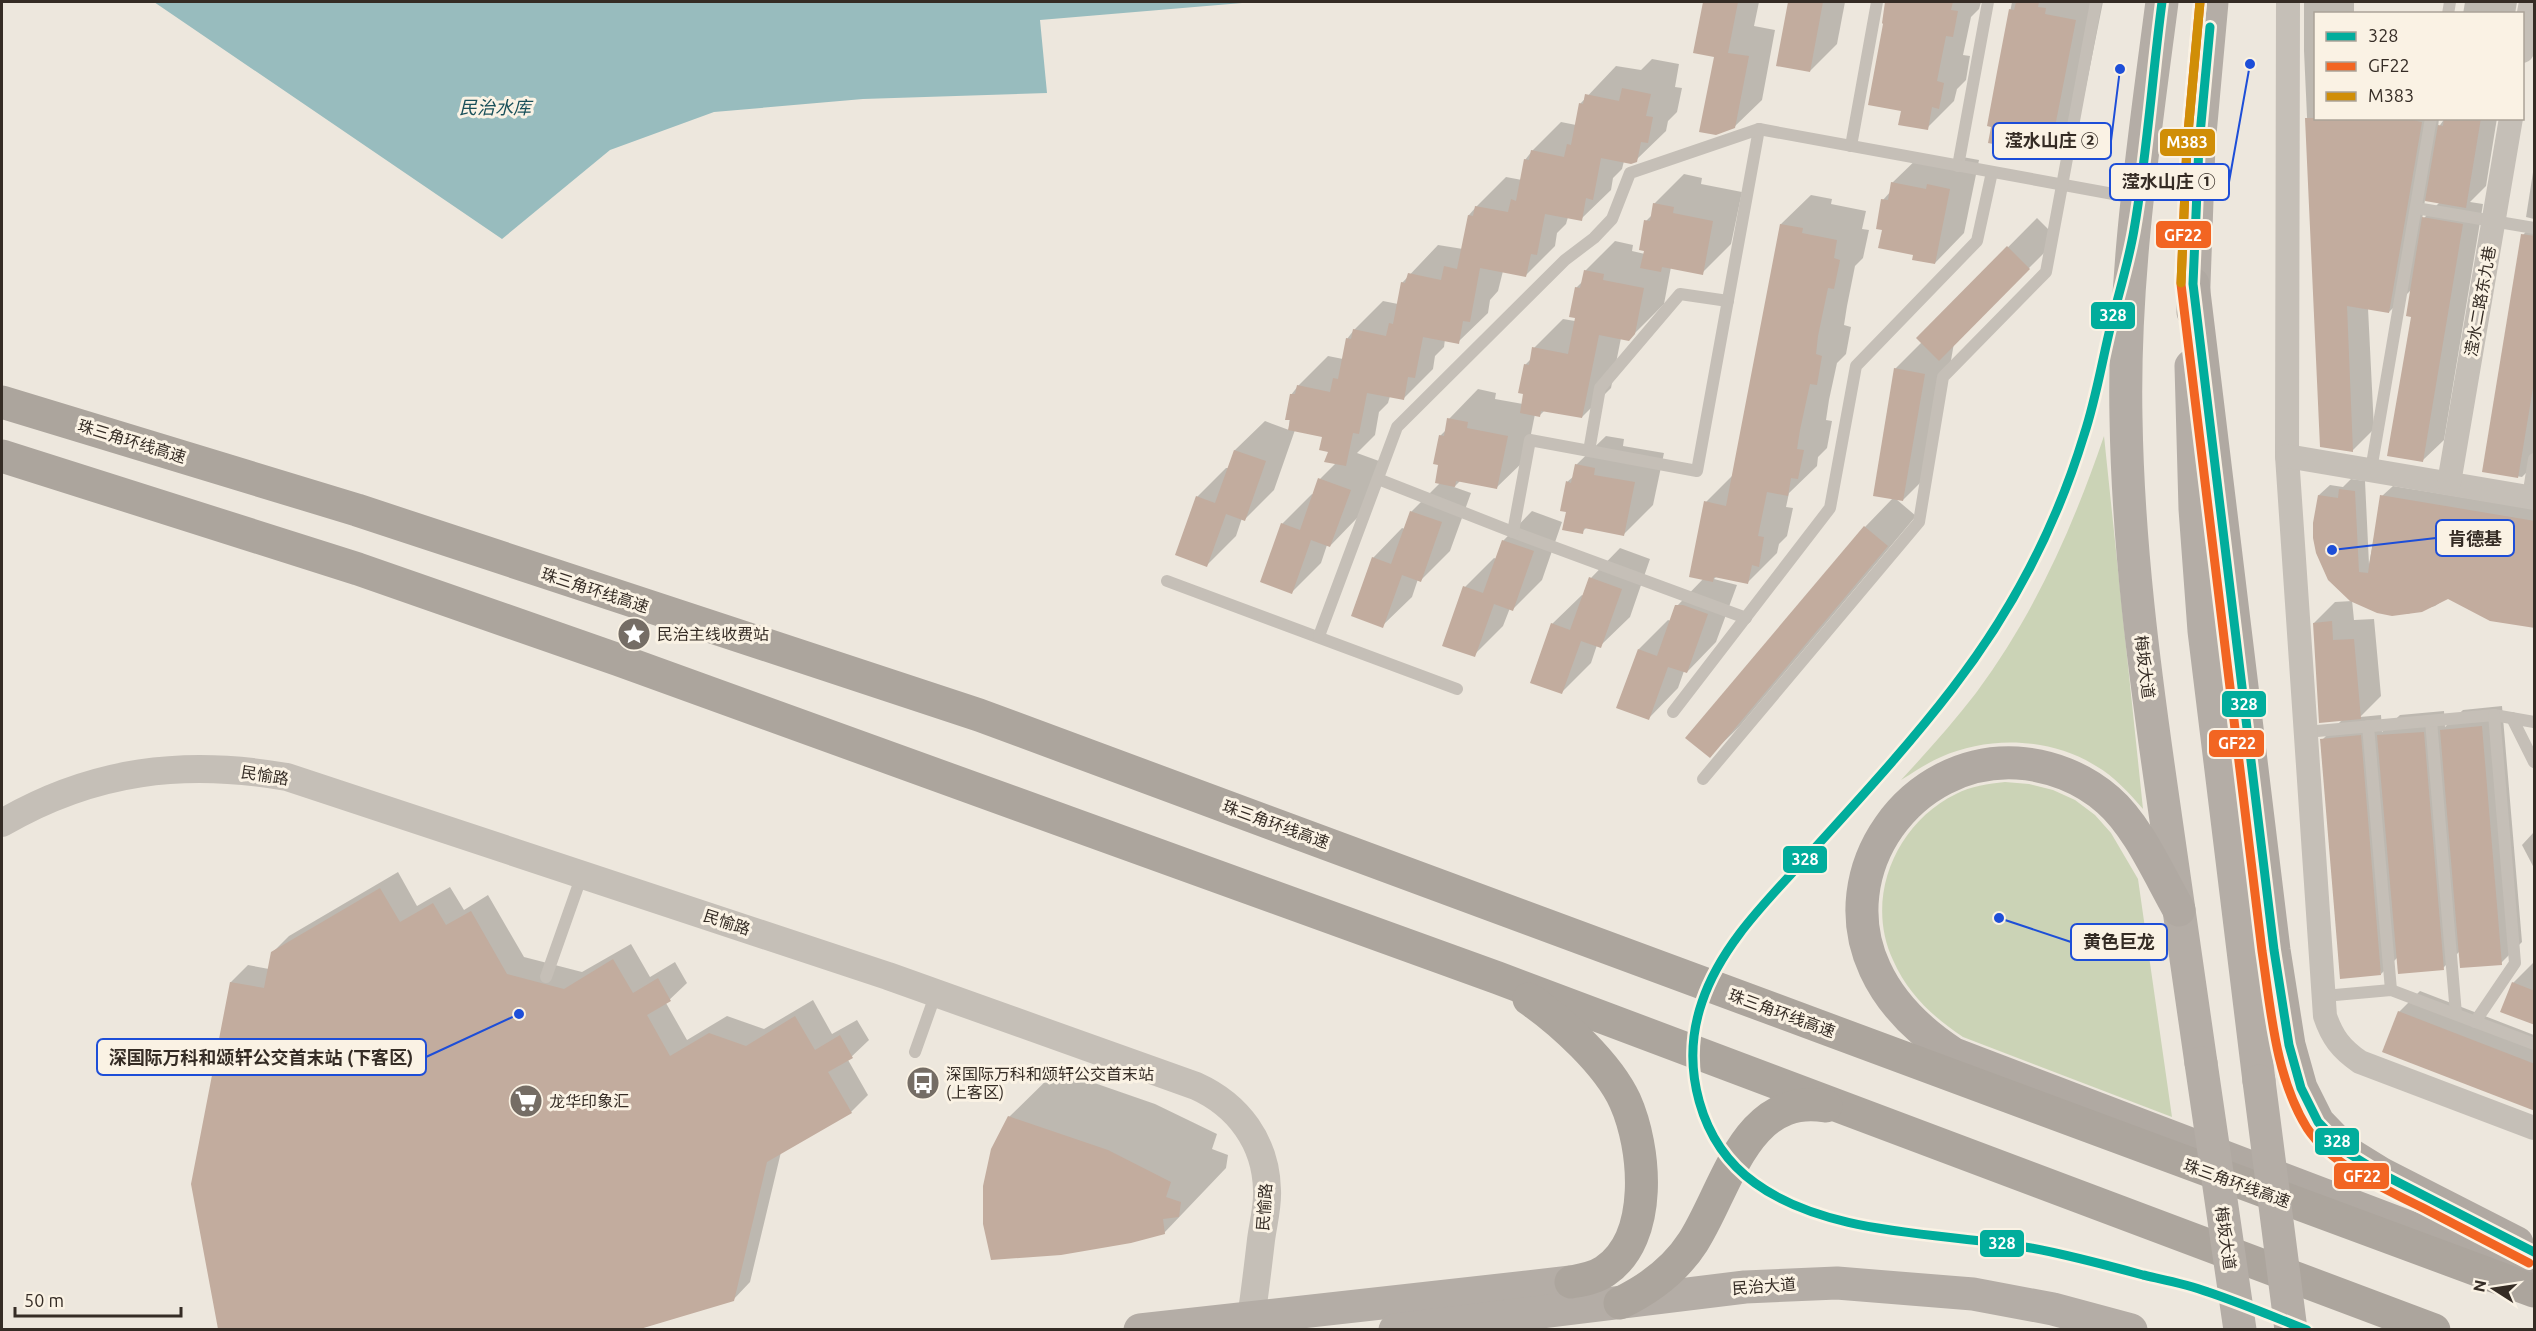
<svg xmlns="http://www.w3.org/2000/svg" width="2536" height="1331" viewBox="0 0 2536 1331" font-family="Ubuntu,'Noto Sans SC',sans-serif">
	<rect width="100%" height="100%" fill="#ede7dd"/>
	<!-- green -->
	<g fill="#cbd3b6">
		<path d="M2104,436L2143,809C2129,793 2115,777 2096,766C2051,738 1990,735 1941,757C1927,763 1914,772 1901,780C1927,752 1953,723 1976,693C2034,615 2073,527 2104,436Z"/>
		<path d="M2005,782L2029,784L2053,790L2075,800L2095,815L2111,833L2138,879L2172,1117L1963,1037C1933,1017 1908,994 1893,960C1864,898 1896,823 1956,794C1971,786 1988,784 2005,782Z"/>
	</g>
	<!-- water -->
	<path fill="#98bcbe" d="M154,2H1254L1040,20L1047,93L863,99L714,112L610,150L502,239Z"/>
	<!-- shadow -->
	<g fill="#0003" fill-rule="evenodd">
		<path d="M1705,2H1759L1754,26L1775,30L1762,100L1734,127L1715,55L1695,52Z"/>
		<path d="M1789,2H1845L1837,44L1810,71L1778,64Z"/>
		<path d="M1886,2H1981L1979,9L1971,17L1963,55L1970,56L1966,80L1957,89L1954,101L1927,128L1903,110Z"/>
		<path d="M2012,2H2103L2079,121L2050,150L2016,144L2014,146L1993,126L1988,125Z"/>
		<path d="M2304,2H2354V14H2316V118H2439L2438,128L2445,118H2497L2486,186L2470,202L2483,204L2444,440L2423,460L2412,289L2389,312L2368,308L2374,429L2353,450L2322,446L2304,51ZM2425,200L2440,202L2422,220Z"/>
		<path d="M2465,2H2517L2515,14H2463Z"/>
		<path d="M1652,59L1679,64L1675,87L1682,88L1677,112L1668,121L1666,131L1636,160L1624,161L1622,169L1613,178L1611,190L1581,219L1568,217L1566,224L1557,233L1555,246L1526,275L1503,271L1498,291L1490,300L1488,313L1458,342L1445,339L1444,347L1435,356L1433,369L1403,399L1390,396L1388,403L1379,412L1375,435L1357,453L1379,461L1359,516L1330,546L1327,545L1321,563L1292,592L1282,524L1312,494L1314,495L1320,479L1337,462L1323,436L1295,430L1274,490L1245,519L1242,518L1236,536L1207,565L1197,497L1226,468H1229L1235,450L1265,421L1289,430L1291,395L1298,386L1328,356L1343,359L1347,339L1354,330L1383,301L1398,304L1402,283L1438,245L1463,249L1469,215L1476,207L1506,177L1522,180L1525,160L1532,151L1561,122L1576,125L1580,104L1616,66L1641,70Z"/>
		<path d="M1922,154L1953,160L1957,156L1979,160L1964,233L1935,263L1915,254L1883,229V200L1891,191L1892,183Z"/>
		<path d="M2534,166V219L2526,217Z"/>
		<path d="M1684,174L1702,178L1701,184L1742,192L1731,244L1702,273L1671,267L1664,304L1629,339L1621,338L1611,388L1582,417L1545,410L1540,415L1535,414L1526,459L1496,488L1460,481L1454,487L1471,493L1450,551L1421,580L1418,579L1412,597L1382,626L1373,558L1402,528L1405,529L1411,512L1440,483V436L1447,429L1449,419L1478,389L1496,393L1495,399L1523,404L1525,365L1532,358L1534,348L1563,319L1575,321L1576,288L1583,281L1585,271L1615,241L1633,245L1632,251L1645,254L1646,221L1653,214L1654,204Z"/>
		<path d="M1811,195L1832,199L1831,204L1866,211L1862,229L1869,230L1863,258L1855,266L1847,306L1844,325L1851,327L1846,354L1837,363L1829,400L1826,420L1832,421L1827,448L1818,457L1817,466L1789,493L1786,507L1793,508L1787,536L1779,544L1777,553L1748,582L1717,576L1714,579L1737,585L1716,642L1687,672L1684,671L1678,688L1649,718L1639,649L1668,620L1671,621L1677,606L1704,578L1706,502L1734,474L1781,224Z"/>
		<path d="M2037,218L2058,239L1954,343L1932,471L1903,500L1896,499L1916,516L1739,727L1709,756L1687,738L1865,527L1893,498L1895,369L1922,342L1918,338Z"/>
		<path d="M2534,223V465L2522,477L2483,471L2523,235Z"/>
		<path d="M1606,436L1624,439L1623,446L1664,453L1653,505L1624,534L1587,527L1582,532L1567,511V482L1574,476L1576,465Z"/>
		<path d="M2351,479L2365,481L2369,564L2382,496L2393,486L2534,509V627L2448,597L2435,606L2407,614L2352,600L2354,620L2374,619L2381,696L2360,717L2381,715L2382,732L2400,715L2444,711L2445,727L2463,710L2502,706L2522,942L2501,963L2460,951L2443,968L2398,957L2381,974L2322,740L2343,719L2314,623L2335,602L2352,601L2319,495L2330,485L2343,487Z"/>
		<path d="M1532,511L1562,522L1542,580L1513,609L1510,608L1503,626L1474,655L1465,587L1494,558L1497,559L1503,541Z"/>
		<path d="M1620,548L1650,559L1630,617L1600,646L1597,645L1591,663L1562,692L1552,624L1582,595L1584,596L1591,578Z"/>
		<path d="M2534,832V868L2522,845Z"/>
		<path d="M398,872L417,906L450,887L464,910L488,895L524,957L582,972L631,944L650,977L675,962L687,983L666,1003L687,1040L727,1016L764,1029L813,1000L832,1034L857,1020L869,1040L848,1060L868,1095L851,1112L781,1152L750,1282L733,1300L635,1330H219L192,1184L231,982L248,965L269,969L272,953L289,936Z"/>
		<path d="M2534,962V1023L2513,983Z"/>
		<path d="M2420,991L2534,1035V1110L2399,1012Z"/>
		<path d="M1057,1070L1155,1104L1217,1134L1212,1149L1228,1155L1226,1168L1164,1233L1009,1117Z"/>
	</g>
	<!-- building -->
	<g fill="#c2ac9e">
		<path d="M1703,2H1738L1728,53L1749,56L1735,128L1716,135L1699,132L1714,57L1693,53Z"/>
		<path d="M1788,2H1823L1810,72L1776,66Z"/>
		<path d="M1885,2H1953L1951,10L1958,11L1953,37L1946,36L1937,81L1944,83L1939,109L1932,107L1928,130L1898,125L1901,111L1868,105L1883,24L1882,23Z"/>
		<path d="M2016,2H2039L2038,7L2046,8L2045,14L2076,20L2050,152L2015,145L2014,148L1988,143L1991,127L1987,126L1997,72L2009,9L2014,10Z"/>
		<path d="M1622,88L1651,94L1646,116L1653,117L1648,143L1641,142L1637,162L1631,164L1601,158L1593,200L1586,198L1582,221L1545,214L1537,255L1531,254L1526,277L1480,268L1470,322L1463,321L1459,344L1423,337L1415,378L1408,377L1404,400L1367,393L1359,434L1353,433L1346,466L1324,462L1328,452L1319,450L1322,437L1288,430L1290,420H1285L1290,394H1295L1297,385L1330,392L1333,378L1338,379L1346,338L1351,339L1353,329L1386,336L1389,323L1393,324L1401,282L1405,283L1408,273L1441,280L1444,266L1457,269L1468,215L1473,216L1475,206L1508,212L1511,199L1516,201L1524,159L1529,160L1531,150L1564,157L1567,144L1571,145L1579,103L1583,104L1585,94L1619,101Z"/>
		<path d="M2305,118H2402L2422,122L2389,313L2347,306L2353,452L2320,447Z"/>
		<path d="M2444,118H2481L2466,208L2425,201L2438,125L2443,126Z"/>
		<path d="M1891,182L1926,189L1927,184L1950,189L1935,264L1912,260L1913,255L1878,248L1882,230L1876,229L1881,199L1888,200Z"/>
		<path d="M1653,203L1674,207L1673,213L1713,221L1703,275L1662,267L1661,272L1640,268L1644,251L1639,250L1644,220L1650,221Z"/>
		<path d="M2422,217L2463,224L2423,462L2387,456L2411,317L2406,316Z"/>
		<path d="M1780,224L1803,228L1802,233L1837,240L1834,258L1840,260L1834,289L1828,288L1818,336L1816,354L1822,356L1817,385L1810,384L1800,430L1797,449L1804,450L1798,479L1791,478L1788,496L1767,492L1758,536L1764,537L1759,567L1752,565L1748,584L1714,577L1713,582L1689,577L1704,501L1726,506Z"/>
		<path d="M2521,234L2535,236V376L2518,478L2482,472Z"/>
		<path d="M2007,246L2030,269L1939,361L1916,338Z"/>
		<path d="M1584,270L1604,274L1603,280L1644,288L1635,334L1629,341L1599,335L1582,418L1541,411L1540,417L1520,413L1523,394L1518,393L1524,364L1529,365L1532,347L1568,354L1575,318L1569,317L1575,287L1580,288Z"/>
		<path d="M1894,368L1925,374L1903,501L1873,496Z"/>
		<path d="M1447,418L1468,422L1467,428L1508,436L1497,489L1456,481L1455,487L1435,483L1438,465L1433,464L1439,435L1444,436Z"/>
		<path d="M1234,450L1266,461L1245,521L1226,514L1207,567L1175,555L1196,496L1215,503Z"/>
		<path d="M1575,464L1595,468L1594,475L1635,482L1624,536L1584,528L1583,534L1562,530L1566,512L1560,511L1566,481L1571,483Z"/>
		<path d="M1318,478L1351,490L1330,547L1311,540L1292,594L1260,582L1281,523L1300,530Z"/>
		<path d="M2339,489L2355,491L2359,572L2368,573L2380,495L2535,521V628L2490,621L2448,599L2422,612L2392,616L2377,613L2350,601L2328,580L2316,553L2313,538V523L2318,495L2338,498Z"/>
		<path d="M1410,511L1442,522L1421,582L1402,575L1383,628L1351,616L1372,557L1391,564Z"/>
		<path d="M1864,526L1888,546L1710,758L1685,738Z"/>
		<path d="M1502,540L1534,551L1513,611L1494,604L1475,657L1442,646L1463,586L1483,593Z"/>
		<path d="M1589,577L1622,589L1601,648L1581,641L1562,694L1530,683L1551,623L1570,630Z"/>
		<path d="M1675,605H1683L1708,614L1687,673L1668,667L1649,720L1616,708L1638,649L1657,656Z"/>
		<path d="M2332,621L2333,640L2354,639L2361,719L2319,723L2313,623Z"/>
		<path d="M2482,726L2502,965L2460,968L2440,730Z"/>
		<path d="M2424,732L2444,970L2398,974L2377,735Z"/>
		<path d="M2361,735L2381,975L2340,979L2320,739Z"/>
		<path d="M380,888L400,922L433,903L446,925L471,911L507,974L564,989L613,959L633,993L658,978L671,1001L647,1015L670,1056L709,1033L746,1046L795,1016L815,1050L840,1035L853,1058L828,1072L852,1113L767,1162L734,1301L640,1329H218L191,1184L230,982L264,988L271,952Z"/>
		<path d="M2512,982L2535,991V1025L2500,1012Z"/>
		<path d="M2398,1011L2535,1064V1111L2382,1052Z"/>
		<path d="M1008,1116L1108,1150L1171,1182L1166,1197L1181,1202L1179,1217L1163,1219L1165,1234L1131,1243L1061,1255L991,1260L983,1224V1186L991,1149Z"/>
	</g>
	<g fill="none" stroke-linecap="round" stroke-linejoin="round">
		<!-- service -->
		<g stroke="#c5bfb7" stroke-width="12">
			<path d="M2448,14L2450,2"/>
			<path d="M1851,146L1877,2"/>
			<path d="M1958,166L1988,2"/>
			<path d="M2416,208L2534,228"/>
			<path d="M1589,451L1600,388L1680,294L1728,301"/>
			<path d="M2371,470L2431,118"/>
			<path d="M1378,479L1513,532L1746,618"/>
			<path d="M2528,497L2534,459"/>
			<path d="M1513,532L1530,440L1697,471L1759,129"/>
			<path d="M1167,581L1457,689"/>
			<path d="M1319,636L1397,427L1565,260L1594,238L1612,219L1630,173L1759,129L2135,198"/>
			<path d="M1673,712L1830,508L1856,366L1977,241L1992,172"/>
			<path d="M2512,718L2534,762"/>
			<path d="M2431,721L2456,1014"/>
			<path d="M2368,726L2391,990"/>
			<path d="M2306,732L2494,715L2534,722"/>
			<path d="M1703,779L1919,522L1943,377L2046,272L2096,2"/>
			<path d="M546,977L582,875"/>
			<path d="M2324,996L2391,990L2534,1044"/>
			<path d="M2475,1022L2515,963L2494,715"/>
			<path d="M915,1052L936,993"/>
		</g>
		<!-- minor -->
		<g stroke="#c5bfb7" stroke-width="24">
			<path d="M2288,2L2287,456L2325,1016C2332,1037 2341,1049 2360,1062L2534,1128"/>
			<path d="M2522,51L2531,2"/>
			<path d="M2287,456L2534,498"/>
			<path d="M2449,483L2511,118"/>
		</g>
		<!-- tertiary -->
		<path stroke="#c5bfb7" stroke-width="28" d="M2,823C93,770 184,759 287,777L888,976L1196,1086C1238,1105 1266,1142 1267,1190C1268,1206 1263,1224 1261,1240C1258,1266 1255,1292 1251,1318"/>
		<!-- primary -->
		<g stroke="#b4ada6" stroke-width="33">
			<path d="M2162,2C2144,140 2123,279 2126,418C2128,544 2144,668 2162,792C2175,882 2188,973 2201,1063"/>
			<path d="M2193,312L2199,145L2212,2"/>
			<path d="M2191,366L2195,509L2204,631L2259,1081"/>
			<path d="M1140,1330L1571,1282"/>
			<path d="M1395,1330L1745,1287L1837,1283L1973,1294L2053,1309L2131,1330"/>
		</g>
		<!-- trunk -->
		<g stroke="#b0a9a2" stroke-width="33">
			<path d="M2193,284L2274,950L2289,1045L2301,1088L2318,1122L2348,1153L2382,1174L2517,1243"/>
			<path d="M2179,910C2159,875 2138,826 2108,800C2083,778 2050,765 2017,763C1911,757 1829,870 1875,969C1892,1006 1920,1032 1954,1054L2419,1231L2534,1263"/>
		</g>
		<!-- motorway -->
		<g stroke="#aca59d" stroke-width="33">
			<path d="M2,402L357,510L979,715L2534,1291"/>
			<path d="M2,456L358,569L619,660L1498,978L2434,1330"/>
			<path d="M1529,999C1562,1022 1608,1064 1625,1101C1646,1148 1654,1238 1605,1271C1595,1278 1582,1280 1571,1282"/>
			<path d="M1620,1303C1649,1289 1675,1270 1693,1242C1727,1189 1745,1092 1826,1106"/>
		</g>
		<!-- primary-bridge -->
		<g stroke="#b4ada6" stroke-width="33">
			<path d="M2201,1063L2240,1330"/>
			<path d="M2259,1081L2291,1330"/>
		</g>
		<defs>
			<g id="bus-1">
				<path d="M2162,2C2152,78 2147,155 2134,230C2128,265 2117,299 2109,333C2101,367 2095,402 2084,435C2056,527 2011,613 1952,689C1909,745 1861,797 1814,849C1773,895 1722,942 1702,1002C1680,1066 1699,1143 1755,1183C1829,1237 1943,1232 2031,1248C2069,1255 2106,1265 2143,1275C2165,1280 2187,1284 2208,1292C2241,1303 2274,1317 2307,1330"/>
				<path d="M2210,27L2199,145L2193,284L2274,950L2289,1045L2301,1088L2318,1122L2348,1153L2382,1174L2534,1252"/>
			</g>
			<path id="bus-2" d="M2200,2L2187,144L2181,284L2262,951C2271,1010 2275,1076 2307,1128C2332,1166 2387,1190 2427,1210C2461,1228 2495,1245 2529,1263"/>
			<path id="bus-3" d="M2181,283L2187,144L2200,2"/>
		</defs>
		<!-- bus-1 casing -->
		<use href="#bus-1" stroke="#faf2e4" stroke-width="14"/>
		<!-- bus-2 casing -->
		<use href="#bus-2" stroke="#faf2e4" stroke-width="14"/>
		<!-- bus-3 casing -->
		<use href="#bus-3" stroke="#faf2e4" stroke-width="14"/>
		<!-- bus-1 -->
		<use href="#bus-1" stroke="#01ad9c" stroke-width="9"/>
		<!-- bus-2 -->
		<use href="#bus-2" stroke="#f26522" stroke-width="9"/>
		<!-- bus-3 -->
		<use href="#bus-3" stroke="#d08e07" stroke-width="9"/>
	</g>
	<!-- icons -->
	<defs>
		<symbol id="sight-disc" viewBox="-11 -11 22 22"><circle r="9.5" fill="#756d65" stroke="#faf2e4"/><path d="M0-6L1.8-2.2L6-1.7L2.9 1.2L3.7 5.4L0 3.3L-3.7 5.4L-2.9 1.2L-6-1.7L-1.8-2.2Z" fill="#fff"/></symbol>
		<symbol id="bus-disc" viewBox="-11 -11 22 22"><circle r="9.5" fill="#756d65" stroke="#faf2e4"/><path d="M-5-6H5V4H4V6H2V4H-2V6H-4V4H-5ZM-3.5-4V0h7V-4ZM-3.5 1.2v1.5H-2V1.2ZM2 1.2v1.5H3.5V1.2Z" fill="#fff"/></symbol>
		<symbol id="supermarket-disc" viewBox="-11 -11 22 22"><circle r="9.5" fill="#756d65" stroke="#faf2e4"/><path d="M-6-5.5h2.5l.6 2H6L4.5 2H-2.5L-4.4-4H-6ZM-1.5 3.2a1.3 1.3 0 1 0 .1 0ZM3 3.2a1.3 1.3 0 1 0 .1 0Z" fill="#fff"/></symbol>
	</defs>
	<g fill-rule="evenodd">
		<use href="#sight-disc" x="615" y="615" width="38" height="38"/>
		<use href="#bus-disc" x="904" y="1064" width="38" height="38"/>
		<use href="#supermarket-disc" x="507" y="1082" width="38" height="38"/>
	</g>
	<g text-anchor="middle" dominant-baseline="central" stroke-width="6" stroke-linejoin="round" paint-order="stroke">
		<!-- street labels -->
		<g font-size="16" fill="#352c25" stroke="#faf2e4">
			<text transform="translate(2480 301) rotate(-80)">滢水二路东九巷</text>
			<text transform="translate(132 441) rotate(17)">珠三角环线高速</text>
			<text transform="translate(595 590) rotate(18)">珠三角环线高速</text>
			<text transform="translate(2145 667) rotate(83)">梅坂大道</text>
			<text transform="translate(265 775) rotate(9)">民愉路</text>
			<text transform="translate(1276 824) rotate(20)">珠三角环线高速</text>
			<text transform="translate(727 922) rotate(18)">民愉路</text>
			<text transform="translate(1782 1013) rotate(20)">珠三角环线高速</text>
			<text transform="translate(2237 1183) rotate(20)">珠三角环线高速</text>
			<text transform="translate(1264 1207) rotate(-86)">民愉路</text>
			<text transform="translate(2226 1238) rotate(82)">梅坂大道</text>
			<text transform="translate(1764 1286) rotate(-4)">民治大道</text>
		</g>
		<!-- poi labels -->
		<g font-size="16" fill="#352c25" stroke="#faf2e4" text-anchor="start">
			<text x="657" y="634">民治主线收费站</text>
			<text x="946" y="1074">深国际万科和颂轩公交首末站<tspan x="946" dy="18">(上客区)</tspan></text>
			<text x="549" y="1101">龙华印象汇</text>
		</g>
		<!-- water labels -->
		<g font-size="18" font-style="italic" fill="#184f59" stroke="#faf2e4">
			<text x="495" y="107">民治水库</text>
		</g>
	</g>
	<!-- callouts -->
	<path fill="none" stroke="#1d4ed8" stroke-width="2" d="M2120 69L2111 141M2250 64L2229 182M2332 550L2436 538M1999 918L2071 942M519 1014L426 1057"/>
	<g fill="#1d4ed8" stroke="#faf2e4" stroke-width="2">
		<circle cx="2120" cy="69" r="6"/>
		<circle cx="2250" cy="64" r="6"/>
		<circle cx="2332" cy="550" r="6"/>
		<circle cx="1999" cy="918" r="6"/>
		<circle cx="519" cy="1014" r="6"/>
	</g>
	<g fill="#faf2e4" stroke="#1d4ed8" stroke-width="2">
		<rect x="1993" y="123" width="118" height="36" rx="6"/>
		<rect x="2110" y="164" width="119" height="36" rx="6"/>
		<rect x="2436" y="520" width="78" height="36" rx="6"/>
		<rect x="2071" y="924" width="96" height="36" rx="6"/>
		<rect x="97" y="1039" width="329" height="36" rx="6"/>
	</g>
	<g font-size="18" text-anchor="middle" font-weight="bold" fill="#352c25">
		<text x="2052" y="147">滢水山庄 ②</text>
		<text x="2169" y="188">滢水山庄 ①</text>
		<text x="2475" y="545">肯德基</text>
		<text x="2119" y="948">黄色巨龙</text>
		<text x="261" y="1064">深国际万科和颂轩公交首末站 (下客区)</text>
	</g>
	<g stroke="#faf2e4" stroke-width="2">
		<rect x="2159" y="128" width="57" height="29" rx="6" fill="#d08e07"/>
		<rect x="2155" y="220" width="57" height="29" rx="6" fill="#f26522"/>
		<rect x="2090" y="301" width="46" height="29" rx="6" fill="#01ad9c"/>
		<rect x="2221" y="690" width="46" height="28" rx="6" fill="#01ad9c"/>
		<rect x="2208" y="729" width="57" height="29" rx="6" fill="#f26522"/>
		<rect x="1782" y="845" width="46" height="29" rx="6" fill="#01ad9c"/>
		<rect x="2314" y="1127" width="46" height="29" rx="6" fill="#01ad9c"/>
		<rect x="2333" y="1162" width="57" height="28" rx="6" fill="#f26522"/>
		<rect x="1979" y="1229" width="46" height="29" rx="6" fill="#01ad9c"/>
	</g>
	<g font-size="16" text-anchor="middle" font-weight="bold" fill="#fff">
		<text x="2187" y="148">M383</text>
		<text x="2183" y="241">GF22</text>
		<text x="2113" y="321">328</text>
		<text x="2244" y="710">328</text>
		<text x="2237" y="749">GF22</text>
		<text x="1805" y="865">328</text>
		<text x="2337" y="1147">328</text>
		<text x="2362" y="1182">GF22</text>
		<text x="2002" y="1249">328</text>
	</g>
	<!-- border -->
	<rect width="2536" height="1331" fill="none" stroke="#352c25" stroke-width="6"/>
	<!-- legend -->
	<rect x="2314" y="12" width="210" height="108" fill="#faf2e4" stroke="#aba398" stroke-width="1.5"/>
	<rect x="2326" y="32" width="30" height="9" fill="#01ad9c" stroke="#aba398" stroke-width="1.5"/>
	<text x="2368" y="42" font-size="18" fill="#352c25">328</text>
	<rect x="2326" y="62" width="30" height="9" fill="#f26522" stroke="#aba398" stroke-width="1.5"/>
	<text x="2368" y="72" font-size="18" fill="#352c25">GF22</text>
	<rect x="2326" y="92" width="30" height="9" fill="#d08e07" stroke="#aba398" stroke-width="1.5"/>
	<text x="2368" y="102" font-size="18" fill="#352c25">M383</text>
	<!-- north arrow -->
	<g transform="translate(2494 1289) rotate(282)" stroke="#faf2e4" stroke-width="4.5" paint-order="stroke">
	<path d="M0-4.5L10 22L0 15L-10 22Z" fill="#352c25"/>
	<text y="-9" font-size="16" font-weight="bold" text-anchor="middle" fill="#352c25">N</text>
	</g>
	<!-- scale -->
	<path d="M15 1307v9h166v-9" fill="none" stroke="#352c25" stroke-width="3"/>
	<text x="24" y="1307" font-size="18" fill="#352c25" stroke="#faf2e4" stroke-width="4.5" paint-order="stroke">50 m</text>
</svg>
